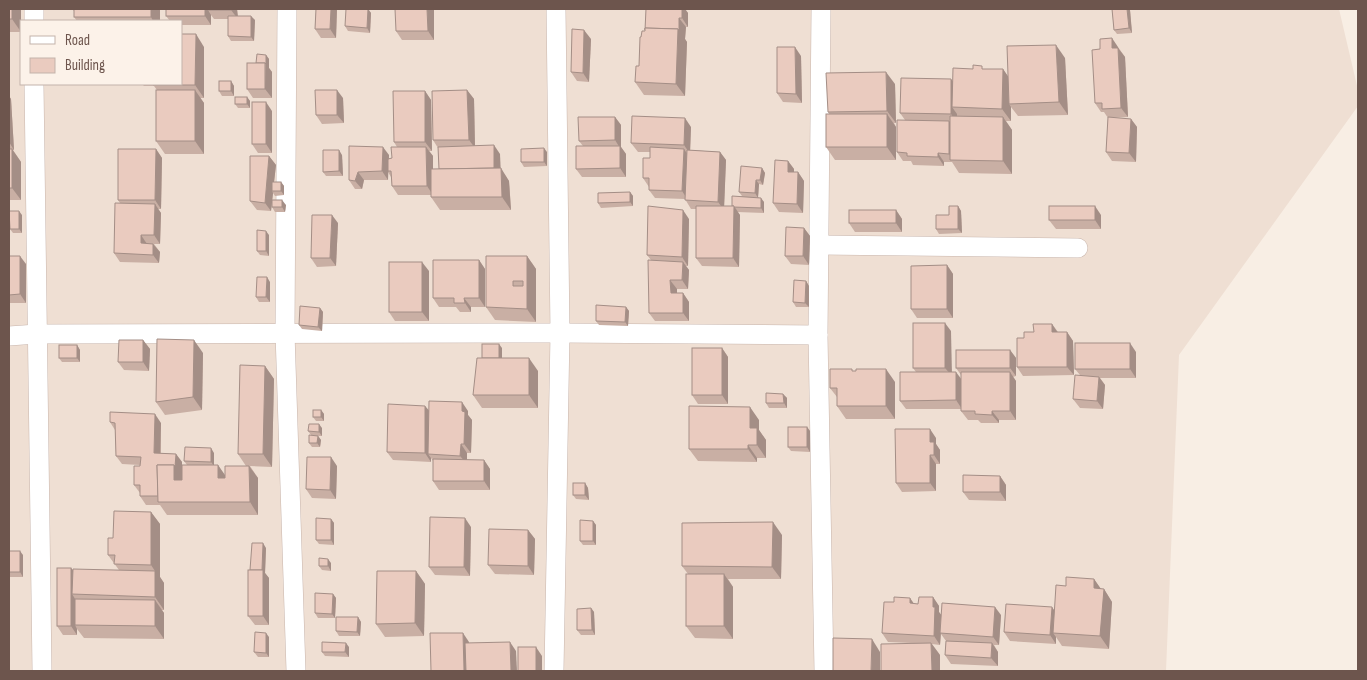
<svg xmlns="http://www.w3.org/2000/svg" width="1367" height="680" viewBox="0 0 1367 680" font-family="'Sofia Sans Condensed',sans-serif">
	<rect width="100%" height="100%" fill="#f8eee4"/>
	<!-- residential -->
	<path fill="#efdfd3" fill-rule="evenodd" d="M9,9H1339L1358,90V106L1179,355L1166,671H9ZM21,21H181V84H21Z"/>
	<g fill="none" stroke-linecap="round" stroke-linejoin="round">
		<defs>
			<g id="minor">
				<path d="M34,9V21"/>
				<path d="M287,9L285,333L296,671"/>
				<path d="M821,9L818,335L824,671"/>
				<path d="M34,84L42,671"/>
				<path d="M819,245L1078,248"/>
				<path d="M9,336L37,334L560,333L818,335"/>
				<path d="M554,671L560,333L556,9"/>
			</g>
		</defs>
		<!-- minor casing -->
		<use href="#minor" stroke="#c8b5ac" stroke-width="20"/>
		<!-- minor -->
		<use href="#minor" stroke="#fff" stroke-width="19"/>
	</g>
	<!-- wall -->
	<g fill="#c9afa4">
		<path d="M9,9L21,32H9Z"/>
		<path d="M72,9H160V21H77L74,17V11Z"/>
		<path d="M166,9H237L238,16L255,20L254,41H231L228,36V19H214L211,15V25H181V21H170L166,16Z"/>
		<path d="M316,9H337L336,38H321L315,29Z"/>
		<path d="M368,9L371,13L370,33L348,31L345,26Z"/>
		<path d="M434,9V40H402L396,31Z"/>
		<path d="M634,9H685L688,13V27H686L685,39L687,42L685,96L644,95L635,82L639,66L641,37L645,31L646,9Z"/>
		<path d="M1112,9H1129L1130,10L1132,33L1117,34L1114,30Z"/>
		<path d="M591,39L589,82L577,81L571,72Z"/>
		<path d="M204,47V98H200L204,103V154H165L156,141L157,90L154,86H144L142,84H181Z"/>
		<path d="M1118,47L1125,57L1128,117L1109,118L1131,119L1137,127L1136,162L1112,161L1106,152L1108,118L1104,112H1101L1095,103Z"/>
		<path d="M266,55L269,59V68L272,72V98H253L247,89L256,63Z"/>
		<path d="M801,56L802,103L783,102L777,93Z"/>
		<path d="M1065,58L1068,115L1018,116L1011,107V121H1006L1012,130V174L959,173L952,162H944V166L913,165L911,161H903L897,152L905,120L900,113L953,81L984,69H1003L1008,77Z"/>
		<path d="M231,81L234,86V96H222L219,91Z"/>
		<path d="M895,84L896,123H894L896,127V160H835L826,147L829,114L828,112Z"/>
		<path d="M467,90L474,99L475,146L500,154V168L509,181L511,210H440L431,197V195H398L392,186L391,177L388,172V180H364L362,189H355L349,180V146L389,155V159L392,158L397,147L394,142L425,91L431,100L432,151H429L433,156V169H439L438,148L433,140Z"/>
		<path d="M9,96L11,99L14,150H13L21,162V200H9Z"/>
		<path d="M247,97L250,101V108H238L235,104Z"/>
		<path d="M343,98L344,123L322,124L316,115Z"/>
		<path d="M272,111V153H258L252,144Z"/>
		<path d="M615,117L621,125V147L626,154V177H582L576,169L583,146L579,141Z"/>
		<path d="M691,127L690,150L720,152L726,160L724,206H732L742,196L739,192L762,168L765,173L763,185L759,184L758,197L764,202V213L737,212L740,215L739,267L702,266L696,258V209H691L685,199L655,198L649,190V187L643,178L650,158V152H638L631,143Z"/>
		<path d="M156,149L162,158L161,209H158L161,213L160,244H154L160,252L159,263L120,262L114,253L120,203L118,200Z"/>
		<path d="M547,152V166L524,167L521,162Z"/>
		<path d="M342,155L343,176H326L323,172Z"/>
		<path d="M269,156L276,165L274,182H281L284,186V195L275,196L273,193L271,211L257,210L250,201Z"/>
		<path d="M788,161L794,169V172H798L804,181L803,213L779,212L773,203Z"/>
		<path d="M630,192L633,196V206L601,208L598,203Z"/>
		<path d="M286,205L285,212H275L272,207Z"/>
		<path d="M958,206L961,211L962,233L939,234L936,229Z"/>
		<path d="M896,210L902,219V232H855L849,223Z"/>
		<path d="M22,215V233H13L10,229Z"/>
		<path d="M1101,215V229H1056L1049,220Z"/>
		<path d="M689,219L688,266H686L689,270L688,289H677V293H683L689,302V321H655L649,313L651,260L647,255Z"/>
		<path d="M338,223L336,266L317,267L311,258Z"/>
		<path d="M804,228L810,236L809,265L791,264L785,256Z"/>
		<path d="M269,235V256L260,255L257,251Z"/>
		<path d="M9,256L26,264V303H9Z"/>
		<path d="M527,256L536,269V322L495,320L486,307Z"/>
		<path d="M479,260L485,269V307H471V312H460L456,307H439L433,298Z"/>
		<path d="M947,265L953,274V318H917L911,309Z"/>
		<path d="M429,271V321H395L389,312Z"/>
		<path d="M806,281L809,286V307H796L793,302Z"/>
		<path d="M270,282V302H259L256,297Z"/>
		<path d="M626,307L629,311L628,326L599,325L596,321Z"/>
		<path d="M320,308L323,312L322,331L302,329L299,325Z"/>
		<path d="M1052,324L1058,332H1067L1073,341L1074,375L1023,376L1017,367L1024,338L1034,332Z"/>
		<path d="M951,331V372L961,380V375L956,368L1010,350L1016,358V376L1013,377L1016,381V420H999V423H981L978,420H968L961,411V409H906L900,401L916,372L913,368Z"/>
		<path d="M143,340L150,349L149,371L124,370L118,362Z"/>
		<path d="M77,345L80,350V362H62L59,358Z"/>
		<path d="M502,348V358L538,371V408H482L473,395L482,358Z"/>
		<path d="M722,348L728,357V404H698L692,395Z"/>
		<path d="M1136,352V378H1100L1105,385L1103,409L1080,408L1073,399L1080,375L1075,369Z"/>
		<path d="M203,353L202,410L165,415L156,402Z"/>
		<path d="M265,366L274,379L272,467L250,466L258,478V515H167L160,505H146L140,496V493L134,485L140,465L122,464L116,456L115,430L110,422L161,423V453L176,454L182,462V475L187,465L184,461L214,453V465H218L225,476L246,466L238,454Z"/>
		<path d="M854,371L895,382V419H846L837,406V397L830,388Z"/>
		<path d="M783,394L787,398V408H769L766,403Z"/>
		<path d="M425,406L429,411H468V415L472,420L471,453H467V460H484L490,469V490H439L433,481V461L431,458V462L393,460L387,452Z"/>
		<path d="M321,410L324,414V421H316L313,417Z"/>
		<path d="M759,420V430L766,440V458H757V462L698,461L689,449Z"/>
		<path d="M807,427L810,431V452L791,451L788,447Z"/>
		<path d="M322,428V436H318L321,440L320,447H312L309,443L311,435L308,431Z"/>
		<path d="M936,438V444L940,450V464H936V491L902,492L896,483Z"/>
		<path d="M337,466L336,499L312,498L306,489Z"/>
		<path d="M1000,476L1006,485V501L969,500L963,492Z"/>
		<path d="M585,483L588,488L589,500L576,499L573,495Z"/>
		<path d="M151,512L160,524V577L164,583V610H162L164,613V639L84,638L77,629V635H63L57,626L71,568L73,570H119L108,555L113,538Z"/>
		<path d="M331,519L334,523V545L319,544L316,540Z"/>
		<path d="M593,521L596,525V545H583L580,541Z"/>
		<path d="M471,527L470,576L435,575L429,567Z"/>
		<path d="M528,530L535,539L534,575L495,574L488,565Z"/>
		<path d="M782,535L781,579H728L733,587V639L695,638L686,626L688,574L682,566Z"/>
		<path d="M266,548L265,573L269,578V625H255L248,616L250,570Z"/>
		<path d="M9,551L23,555V577H9Z"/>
		<path d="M331,563V571L322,570L319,566Z"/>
		<path d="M416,571L425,584L424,636L385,637L376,624Z"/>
		<path d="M1094,579L1101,589H1104L1112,602L1109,649L1062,646L1056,637V644L1010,641L1004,632L1052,607L1055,612L1066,586Z"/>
		<path d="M333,594L336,598L335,618H318L315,613Z"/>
		<path d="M933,597L939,606V612L941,615H1001L999,645H994L998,652V666L951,664L945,655L946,641L941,634L940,645L932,644L940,655L911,643L888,642L882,633L894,602L910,598L914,604H918Z"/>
		<path d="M591,608L594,612L595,635H581L577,630Z"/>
		<path d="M358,617L361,622L360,636H339L336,631Z"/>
		<path d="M269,637V657H258L254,652Z"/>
		<path d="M349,647V657L325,656L322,652Z"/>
	</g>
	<!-- shaded-wall -->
	<g fill="#a48e86">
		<path d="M12,9H21V32L12,19Z"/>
		<path d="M151,9H160V21H153L151,17Z"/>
		<path d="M205,9H211L208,10L211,15V25L205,16Z"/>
		<path d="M231,9H237L238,19L231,10Z"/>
		<path d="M331,9H337L336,38L330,29Z"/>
		<path d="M368,9L371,13L370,33L367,28Z"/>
		<path d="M427,9H434V40L428,31Z"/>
		<path d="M682,9H685L688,13V27L682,18Z"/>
		<path d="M1127,9H1129L1130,10L1132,33L1129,28Z"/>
		<path d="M251,16L255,20L254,41L251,37Z"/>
		<path d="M679,18L686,27L685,39L687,42L685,96L676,84L678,29Z"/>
		<path d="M584,30L591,39L589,82L583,73Z"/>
		<path d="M196,34L204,47V98L195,85Z"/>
		<path d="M1112,38L1118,47L1119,57L1112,48Z"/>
		<path d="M1056,45L1065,58L1068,115L1059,102Z"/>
		<path d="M795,47L801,56L802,103L796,94Z"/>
		<path d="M1118,48L1125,57L1128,117L1121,108Z"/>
		<path d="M266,55L269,59V68L272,72V98L265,89Z"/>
		<path d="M1003,69L1012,82L1009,104L1011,107V121L1002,109Z"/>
		<path d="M886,72L895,84L896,123L887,111Z"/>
		<path d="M951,79L958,88L952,107L957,114V123L951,114Z"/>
		<path d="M231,81L234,86V96L231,91Z"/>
		<path d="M195,90L204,103V154L195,141Z"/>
		<path d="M337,90L343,98L344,123L337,115Z"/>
		<path d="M467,90L474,99L475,148L469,140Z"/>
		<path d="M425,91L431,100L432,151L425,142Z"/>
		<path d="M9,96L11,99L14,150L9,142Z"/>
		<path d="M247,97L250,101V108L247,104Z"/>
		<path d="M266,102L272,111V153L266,144Z"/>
		<path d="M887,114L896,127V160L887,147Z"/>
		<path d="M615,117L621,125V147L626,154V177L620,168V148L615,140Z"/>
		<path d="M1003,117L1012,130V174L1003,161Z"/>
		<path d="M685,118L691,127L690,154L684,145Z"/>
		<path d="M1131,119L1137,127L1136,162L1129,153Z"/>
		<path d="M949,121L955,130L953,160L949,154Z"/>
		<path d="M494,145L500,154L501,176L494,168Z"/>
		<path d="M383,147L389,155L388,180L382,171Z"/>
		<path d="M426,147L433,156V195L427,186Z"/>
		<path d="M544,148L547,152V166L544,162Z"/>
		<path d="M12,149L21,162V200L12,188Z"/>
		<path d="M156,149L162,158L161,209L155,200Z"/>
		<path d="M684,149L690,158L688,200L682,191Z"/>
		<path d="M339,150L342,155L343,176L339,171Z"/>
		<path d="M720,152L726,160L724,210L718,202Z"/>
		<path d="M938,153L944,162V166L938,157Z"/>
		<path d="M269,156L276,165L273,191H272L273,193L271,211L265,203Z"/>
		<path d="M788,161L794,169V181L788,172Z"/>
		<path d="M501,168L509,181L511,210L502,197Z"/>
		<path d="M762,168L765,173L763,185L760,180Z"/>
		<path d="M358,172L364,180L362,189L355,181Z"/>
		<path d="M798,172L804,181L803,213L797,204Z"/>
		<path d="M756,180L759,184L758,198L755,193Z"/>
		<path d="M281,182L284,186V195L281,191Z"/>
		<path d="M630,192L633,196V206L630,202Z"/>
		<path d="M761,198L764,202V213L761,208Z"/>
		<path d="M282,200L286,205L285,212L282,207Z"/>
		<path d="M155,204L161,213L160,244L154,235Z"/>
		<path d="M734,206L740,215L739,267L733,258Z"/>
		<path d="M958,206L961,211L962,233L958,229Z"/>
		<path d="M1095,206L1101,215V229L1095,220Z"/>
		<path d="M683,210L689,219L688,266L682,257Z"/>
		<path d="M896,210L902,219V232L896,223Z"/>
		<path d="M19,211L22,215V233L19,229Z"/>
		<path d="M332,215L338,223L336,266L330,258Z"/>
		<path d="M804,228L810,236L809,265L803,256Z"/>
		<path d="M266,231L269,235V256L266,251Z"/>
		<path d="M141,235L147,244L141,243Z"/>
		<path d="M153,244L160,252L159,263L153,255Z"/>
		<path d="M20,256L26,264V303L20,294Z"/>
		<path d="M527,256L536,269V322L527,309Z"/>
		<path d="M479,260L485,269V307L479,298Z"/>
		<path d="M422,262L429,271V321L422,312Z"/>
		<path d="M683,262L689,270L688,289L682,280Z"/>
		<path d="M947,265L953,274V318L947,309Z"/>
		<path d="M267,277L270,282V302L266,297Z"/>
		<path d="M670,280L677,289V302L671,293Z"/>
		<path d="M806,281L809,286V307L805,303Z"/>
		<path d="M683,293L689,302V321L683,313Z"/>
		<path d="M464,298L471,307V312L465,303Z"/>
		<path d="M626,307L629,311L628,326L625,322Z"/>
		<path d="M320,308L323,312L322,331L318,327Z"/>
		<path d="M945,323L951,331L952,376L945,368Z"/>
		<path d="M1052,324L1058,333L1052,332Z"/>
		<path d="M1067,332L1073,341L1074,375L1067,367Z"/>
		<path d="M143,340L150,349L149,371L143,362Z"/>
		<path d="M194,340L203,353L202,410L193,397Z"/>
		<path d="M1130,343L1136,352V378L1130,369Z"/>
		<path d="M499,344L502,348V365L499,361Z"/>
		<path d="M77,345L80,350V362L77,358Z"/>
		<path d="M722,348L728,357V404L722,395Z"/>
		<path d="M1010,350L1016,358V376L1010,368Z"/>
		<path d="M529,358L538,371V408L529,395Z"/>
		<path d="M265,366L274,379L272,467L263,454Z"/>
		<path d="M886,369L895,382V419L886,406Z"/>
		<path d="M956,372L962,380V409L956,400Z"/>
		<path d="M1010,372L1016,381V420L1010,411Z"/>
		<path d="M1099,377L1105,385L1103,409L1097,401Z"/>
		<path d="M783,394L787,398V408L784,403Z"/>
		<path d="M462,402L468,411V415L472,420L471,453L464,444L462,411Z"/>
		<path d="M425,406L432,414L428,454L431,458V462L425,453Z"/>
		<path d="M750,407L759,420V430L766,440V458L757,445L750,428Z"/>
		<path d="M321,410L324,414V421L321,417Z"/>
		<path d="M992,411L999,420V423L992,415Z"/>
		<path d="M155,414L161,423L160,462L154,453Z"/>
		<path d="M319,424L322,428V436L319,432Z"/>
		<path d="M807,427L810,431V452L807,447Z"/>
		<path d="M930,429L936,438V444L940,450V464L934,455L930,442Z"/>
		<path d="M318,436L321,440L320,447L317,443Z"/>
		<path d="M461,444L467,453V464L460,456Z"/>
		<path d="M748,445L757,458V462L748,449Z"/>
		<path d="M211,448L214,453V466L211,462Z"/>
		<path d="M176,454L182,462V475L183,493L174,480V465Z"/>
		<path d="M930,455L936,464V491L930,483Z"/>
		<path d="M331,457L337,466L336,499L330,490Z"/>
		<path d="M484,460L490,469V490L484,481Z"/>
		<path d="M218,465L227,478H218Z"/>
		<path d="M249,466L258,478V515L250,502Z"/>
		<path d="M1000,476L1006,485V501L1000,492Z"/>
		<path d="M585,483L588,488L589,500L585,495Z"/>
		<path d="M151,512L160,524V577L164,583V610L155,597V571L151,565Z"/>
		<path d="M465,518L471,527L470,576L464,567Z"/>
		<path d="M331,519L334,523V545L331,540Z"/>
		<path d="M593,521L596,525V545L593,541Z"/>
		<path d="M773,522L782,535L781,579L772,567Z"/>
		<path d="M528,530L535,539L534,575L528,566Z"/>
		<path d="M263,543L266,548L265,573L269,578V625L263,616L262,572Z"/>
		<path d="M20,551L23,555V577L20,572Z"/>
		<path d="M328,559L331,563V571L328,566Z"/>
		<path d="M71,568L78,577L72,594L77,602L75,625L77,629V635L71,626Z"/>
		<path d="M416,571L425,584L424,636L415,623Z"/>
		<path d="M724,574L733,587V639L724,626Z"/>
		<path d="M1094,579L1103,592L1104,589L1112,602L1109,649L1100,636L1094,588Z"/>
		<path d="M333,594L336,598L335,618L332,614Z"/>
		<path d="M933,597L939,606V612L942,616L940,645L934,636L933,607Z"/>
		<path d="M910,598L916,607L910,603Z"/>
		<path d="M155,600L164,613V639L155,626Z"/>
		<path d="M995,607L1001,615L999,645L993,637Z"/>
		<path d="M1052,607L1058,616L1053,633L1056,637V644L1050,635Z"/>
		<path d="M591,608L594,612L595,635L592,630Z"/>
		<path d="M358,617L361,622L360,636L357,632Z"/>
		<path d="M266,633L269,637V657L266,653Z"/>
		<path d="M463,633L469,642L470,671H464Z"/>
		<path d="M872,639L880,652V671H871Z"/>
		<path d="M510,642L516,651L517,671H511Z"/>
		<path d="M346,643L349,647V657L345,652Z"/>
		<path d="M931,643L940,655V671H932Z"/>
		<path d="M992,643L998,652V666L991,658Z"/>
		<path d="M536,647L542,656V671H536Z"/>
	</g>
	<!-- building -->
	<g fill="#eacbbf" stroke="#a48e86" fill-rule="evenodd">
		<rect x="9" y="9" width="3" height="10"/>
		<rect x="74" y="9" width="77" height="8"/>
		<rect x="166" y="9" width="39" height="7"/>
		<rect x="208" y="9" width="23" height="1"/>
		<path d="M316,9H331L330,29H315Z"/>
		<path d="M346,9H368L367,28L345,26Z"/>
		<path d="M395,9H427L428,31H396Z"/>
		<path d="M646,9H682V18H679V31L678,29L645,28V30Z"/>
		<path d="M1112,9H1127L1129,28L1114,30Z"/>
		<path d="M228,16H251V37L228,36Z"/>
		<path d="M645,28L678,29L676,84L635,82L636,66H639L640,37H641L642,31H645Z"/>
		<path d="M572,29L584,30L583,73L571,72Z"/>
		<path d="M181,34H196L195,85H153V84H181Z"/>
		<path d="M1112,38V48H1118L1121,108L1102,109V103H1095L1092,50L1100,49V39Z"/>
		<path d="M1056,45L1059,102L1009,104L1007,46Z"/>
		<path d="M777,47H795L796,94L777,93Z"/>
		<path d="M257,54L266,55V64L265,63H256Z"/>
		<rect x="247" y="63" width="18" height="26"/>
		<path d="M973,65L982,66V69H1003L1002,109L952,107L953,68L973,69Z"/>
		<path d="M886,72L887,111L828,112L826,73Z"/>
		<path d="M901,78L951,79V114L900,113Z"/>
		<rect x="219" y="81" width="12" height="10"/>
		<rect x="156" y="90" width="39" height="51"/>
		<path d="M315,90H337V115H316Z"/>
		<path d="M467,90L469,140H433L432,91Z"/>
		<path d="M393,91H425V142H394Z"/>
		<rect x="235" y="97" width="12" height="7"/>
		<rect x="252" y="102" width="14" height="42"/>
		<rect x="826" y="114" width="61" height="33"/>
		<path d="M632,116L685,118L684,145L631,143Z"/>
		<path d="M950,116L1003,117V161L950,160Z"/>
		<path d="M578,117H615V140L579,141Z"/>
		<path d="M1108,117L1131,119L1129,153L1106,152Z"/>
		<path d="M897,120L949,121V154L938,153V157L907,156V153L897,152Z"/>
		<path d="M494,145V168L439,169L438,147Z"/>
		<path d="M349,146L383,147L382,171L358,172L355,181L349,180Z"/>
		<path d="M576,146H620V168L576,169Z"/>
		<path d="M391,147H426L427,186H392L391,171H388V159L392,158Z"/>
		<path d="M650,147L684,149L682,191L649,190V178H643V158H650Z"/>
		<path d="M544,148V162H521V149Z"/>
		<rect x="9" y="149" width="3" height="39"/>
		<path d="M118,149H156L155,200H118Z"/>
		<path d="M323,150H339V171L323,172Z"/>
		<path d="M687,150L720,152L718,202L685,200Z"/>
		<path d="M250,156H269L265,203L250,201Z"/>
		<path d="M775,160L788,161V172H798L797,204L773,203Z"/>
		<path d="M741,166L762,168L760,180H756L755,193L739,192Z"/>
		<path d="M501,168L502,197H431V169Z"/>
		<rect x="272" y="182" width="9" height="9"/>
		<path d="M630,192V202L598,203V193Z"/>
		<path d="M732,196L761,198V208L733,207L734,206H732Z"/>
		<rect x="272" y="200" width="10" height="7"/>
		<path d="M115,203L155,204L154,235H141V243L153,244V255L114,253Z"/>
		<path d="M648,206L683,210L682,257L647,255Z"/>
		<path d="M696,206H734L733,258H696Z"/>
		<path d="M949,206H958V229H936V215H949Z"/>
		<rect x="1049" y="206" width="46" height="14"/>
		<rect x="849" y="210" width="47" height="13"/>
		<path d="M9,211H19V229H10Z"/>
		<path d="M312,215H332L330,258H311Z"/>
		<path d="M786,227L804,228L803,256H785Z"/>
		<path d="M257,230L266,231V251H257Z"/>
		<path d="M9,256H20V294L9,295Z"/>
		<path d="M486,256H527V309L486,307ZM513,281H523V286H513Z"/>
		<path d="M433,260H479V298H464L465,303H454V298H433Z"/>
		<path d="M648,260L683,262L682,280H670L671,293H683V313H649Z"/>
		<rect x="389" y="262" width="33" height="50"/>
		<path d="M947,265V309H911V266Z"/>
		<path d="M257,277H267L266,297H256Z"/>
		<path d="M794,280L806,281L805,303L793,302Z"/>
		<path d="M596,305L626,307L625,322L596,321Z"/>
		<path d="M300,306L320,308L318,327L299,325Z"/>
		<rect x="913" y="323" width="32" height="45"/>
		<path d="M1033,324H1052V332H1067V367H1017V338H1024V332H1034Z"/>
		<path d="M157,339L194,340L193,397L156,402Z"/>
		<path d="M119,340H143V362H118Z"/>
		<rect x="1075" y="343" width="55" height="26"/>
		<rect x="482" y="344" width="17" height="14"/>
		<rect x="59" y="345" width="18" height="13"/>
		<rect x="692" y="348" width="30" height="47"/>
		<rect x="956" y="350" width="54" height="18"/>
		<path d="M477,358H529V395H473Z"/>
		<path d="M240,365L265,366L263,454H238Z"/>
		<path d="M830,369H852V371H856V369H886V406H837V388H830Z"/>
		<path d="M900,372H956V400L900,401Z"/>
		<path d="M961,372H1010V411H992V415L975,414V411H961Z"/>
		<path d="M1075,375L1099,377L1097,401L1073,399Z"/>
		<path d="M766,393L783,394L784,403H766Z"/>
		<path d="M429,401L462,402V411L465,412L464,444H461L460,456L428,454Z"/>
		<path d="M388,404L425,406V453L387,452Z"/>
		<path d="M689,406L750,407V428H757V445H748V449H689Z"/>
		<rect x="313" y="410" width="8" height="7"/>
		<path d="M110,412L155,414L154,453L176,454L175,467L174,465H157L158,496H140V485H134V466H140L141,457L116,456L115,423L110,422Z"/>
		<path d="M309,424H319V432L308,431Z"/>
		<rect x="788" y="427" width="19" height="20"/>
		<path d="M895,429H930V442H934V455H930V483H896Z"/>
		<path d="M309,435L318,436L317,443H309Z"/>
		<path d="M185,447L211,448V462L184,461Z"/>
		<path d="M307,457H331L330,490L306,489Z"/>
		<path d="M433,459L484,460V481H433Z"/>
		<path d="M157,465H174V480H182V465H218V478H225V466H249L250,502H158Z"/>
		<path d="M963,475L1000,476V492H963Z"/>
		<rect x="573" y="483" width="12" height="12"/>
		<path d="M114,511L151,512V565L114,564L115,555H108V538H113Z"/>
		<path d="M430,517L465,518L464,567H429Z"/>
		<path d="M316,518L331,519V540H316Z"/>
		<path d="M580,520L593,521V541H580Z"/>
		<path d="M773,522L772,567L682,566V523Z"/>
		<path d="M489,529L528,530V566L488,565Z"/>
		<path d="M252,543H263L262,570H250Z"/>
		<rect x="9" y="551" width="11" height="21"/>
		<path d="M319,558L328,559V566H319Z"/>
		<rect x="57" y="568" width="14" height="58"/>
		<path d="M73,569L155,571V597L72,594Z"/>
		<rect x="248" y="570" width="15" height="46"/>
		<path d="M377,571H416L415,623L376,624Z"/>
		<rect x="686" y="574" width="38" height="52"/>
		<path d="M1066,577L1094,579V588L1104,589L1100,636L1053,633L1056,585L1066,586Z"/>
		<path d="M315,593L333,594L332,614L315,613Z"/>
		<path d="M894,597L910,598V603L918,604L919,597H933V607H935L934,636L882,633L884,602H894Z"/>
		<path d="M75,599L155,600V626L75,625Z"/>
		<path d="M942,603L995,607L993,637L940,633Z"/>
		<path d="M1006,604L1052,607L1050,635L1004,632Z"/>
		<path d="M591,608L592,630H577V609Z"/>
		<path d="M336,617H358L357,632L336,631Z"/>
		<path d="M255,632L266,633V653L254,652Z"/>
		<path d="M430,633H463L464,671H431Z"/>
		<path d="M833,638L872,639L871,671H833Z"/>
		<path d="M946,641L992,643L991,658L945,655Z"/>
		<path d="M322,642L346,643L345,652H322Z"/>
		<path d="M510,642L511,671H466L465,643Z"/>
		<path d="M931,643L932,671H881V644Z"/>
		<rect x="518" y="647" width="18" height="24"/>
	</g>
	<!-- border -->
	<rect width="1367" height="680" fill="none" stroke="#6d554d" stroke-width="20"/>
	<!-- legend -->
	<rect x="20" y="20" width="162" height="65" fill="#fcf2e9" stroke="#c3b3ab"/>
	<rect x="30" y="36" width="25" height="8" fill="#ffffff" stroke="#c3b3ab"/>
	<text x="65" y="45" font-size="15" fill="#6d554d">Road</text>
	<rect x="30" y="58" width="25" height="15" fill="#eacbbf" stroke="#c3b3ab"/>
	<text x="65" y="70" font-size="15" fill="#6d554d">Building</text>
</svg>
